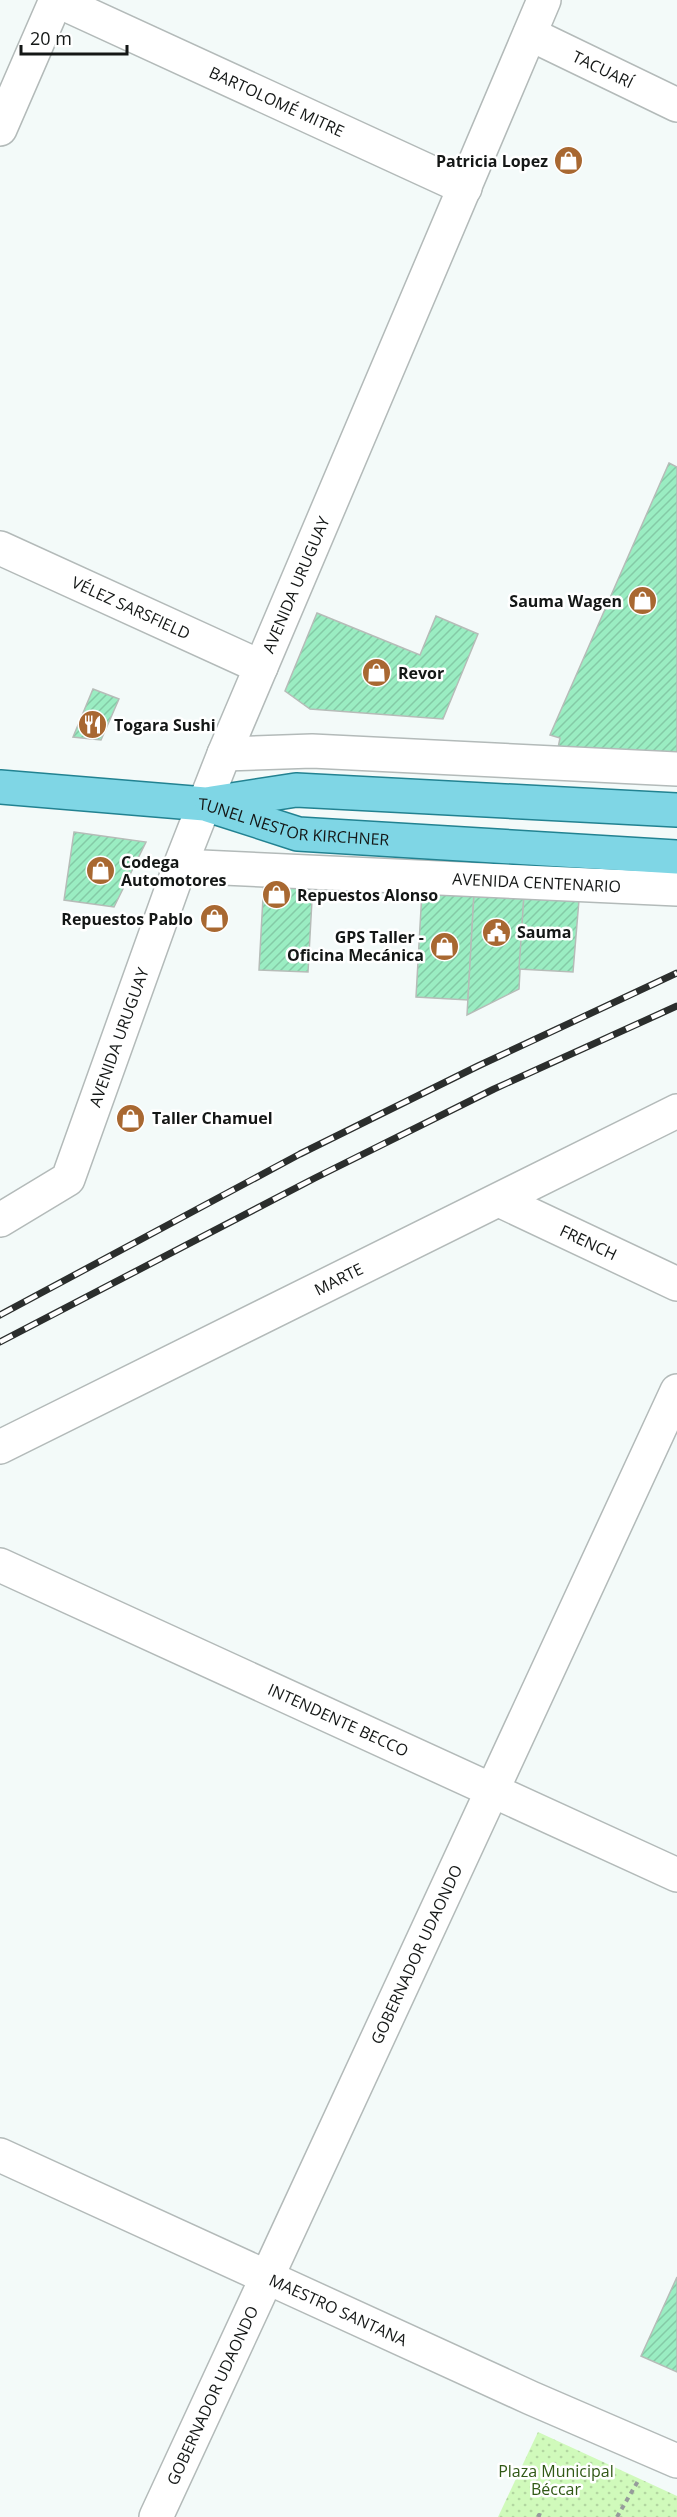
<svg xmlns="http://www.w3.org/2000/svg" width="677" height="2517" viewBox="0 0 677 2517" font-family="'Open Sans',sans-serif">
	<defs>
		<pattern id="park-dots" width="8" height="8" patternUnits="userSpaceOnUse" patternTransform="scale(1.5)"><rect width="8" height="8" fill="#d0fabb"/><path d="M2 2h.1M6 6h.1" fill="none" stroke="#b2d6a0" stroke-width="1.8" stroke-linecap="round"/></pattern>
		<pattern id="building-hatch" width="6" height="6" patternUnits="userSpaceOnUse" patternTransform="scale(1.5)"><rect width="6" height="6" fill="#9aedc2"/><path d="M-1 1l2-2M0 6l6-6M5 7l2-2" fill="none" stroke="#84caa6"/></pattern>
	</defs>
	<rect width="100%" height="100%" fill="#f3faf9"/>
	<!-- park -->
	<path fill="url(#park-dots)" d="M538,2432L677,2496V2517H498Z"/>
	<!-- building -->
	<g fill="url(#building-hatch)" stroke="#b6bcb8" stroke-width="1.5">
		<path d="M669,463L677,467V758L557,753L560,738L550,735Z"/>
		<path d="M317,613L420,655L436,616L478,634L443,719L310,709L285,691Z"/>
		<path d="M93,689L119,699L101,740L73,737Z"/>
		<path d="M74,832L146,842L114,907L64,900Z"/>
		<path d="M264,879L313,882L308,972L259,970Z"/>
		<path d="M422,891L474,894L468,1000L416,997Z"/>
		<path d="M474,894L524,895L519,989L467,1015Z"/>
		<path d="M524,895L579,900L573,972L519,969Z"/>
		<path d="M677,2277V2372L641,2356Z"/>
	</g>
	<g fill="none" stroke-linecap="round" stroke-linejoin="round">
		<defs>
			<g id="minor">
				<path id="s1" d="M56,0L465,188"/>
				<path id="s2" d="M530,34L677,105"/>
				<path d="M0,129L56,0"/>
				<path id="s3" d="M0,548L261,667"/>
				<path d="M224,754L312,751L677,769"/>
				<path id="s4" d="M180,866L677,889"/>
				<path id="s5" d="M499,1200L677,1284"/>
				<path id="s6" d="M0,1220L68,1179L180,866L224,754L544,0"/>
				<path id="s7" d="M0,1447L677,1111"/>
				<path id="s8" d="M0,1565L677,1875"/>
				<path id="s9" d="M0,2155L531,2398L677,2461"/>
				<path id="s10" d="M156,2517L677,1391"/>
			</g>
			<g id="major">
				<path id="s11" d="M0,787L205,804L298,834L677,857"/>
				<path d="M212,803L296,790L677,810"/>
			</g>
		</defs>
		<!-- minor casing -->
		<use href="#minor" stroke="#b3bab9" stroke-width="36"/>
		<!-- major casing -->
		<use href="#major" stroke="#228291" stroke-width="36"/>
		<!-- path -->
		<g stroke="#969c9b" stroke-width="4" stroke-dasharray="4.5 4.5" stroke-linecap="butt">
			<path d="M538,2517L539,2515L545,2517"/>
			<path d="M617,2517L638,2481"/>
		</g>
		<!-- minor -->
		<use href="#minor" stroke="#fff" stroke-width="33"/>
		<!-- major -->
		<use href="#major" stroke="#7fd6e5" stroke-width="33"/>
		<defs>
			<g id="rail">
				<path d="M0,1315L300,1154L478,1066L677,973"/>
				<path d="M0,1342L315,1178L494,1089L677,1006"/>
			</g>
		</defs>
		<!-- rail casing -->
		<use href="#rail" stroke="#2b2e2d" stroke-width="7"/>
		<!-- rail -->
		<use href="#rail" stroke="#fff" stroke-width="4.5" stroke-dasharray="14" stroke-linecap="butt"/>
	</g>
	<!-- icons -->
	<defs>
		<symbol id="shop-disc" viewBox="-11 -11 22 22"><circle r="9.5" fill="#a86831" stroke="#fff"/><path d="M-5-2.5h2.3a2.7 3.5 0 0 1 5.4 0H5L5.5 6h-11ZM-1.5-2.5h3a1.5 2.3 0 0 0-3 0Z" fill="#fff"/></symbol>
		<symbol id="restaurant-disc" viewBox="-11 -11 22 22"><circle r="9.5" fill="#a86831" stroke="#fff"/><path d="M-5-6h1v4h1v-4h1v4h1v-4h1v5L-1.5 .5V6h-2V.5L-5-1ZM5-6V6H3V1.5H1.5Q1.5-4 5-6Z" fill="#fff"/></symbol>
		<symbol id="civic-disc" viewBox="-11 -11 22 22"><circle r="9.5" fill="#a86831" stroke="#fff"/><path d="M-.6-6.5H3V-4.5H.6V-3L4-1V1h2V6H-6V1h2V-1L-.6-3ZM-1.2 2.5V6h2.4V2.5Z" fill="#fff"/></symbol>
	</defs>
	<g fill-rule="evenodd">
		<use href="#shop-disc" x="552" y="144" width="33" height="33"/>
		<use href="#shop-disc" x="626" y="584" width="33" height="33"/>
		<use href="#shop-disc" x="360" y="656" width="33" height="33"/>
		<use href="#restaurant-disc" x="76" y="708" width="33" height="33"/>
		<use href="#shop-disc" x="84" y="854" width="33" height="33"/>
		<use href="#shop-disc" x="260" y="878" width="33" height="33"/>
		<use href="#shop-disc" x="198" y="902" width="33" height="33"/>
		<use href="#civic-disc" x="480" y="916" width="33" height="33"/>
		<use href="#shop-disc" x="428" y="930" width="33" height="33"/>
		<use href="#shop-disc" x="114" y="1102" width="33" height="33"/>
	</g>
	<g text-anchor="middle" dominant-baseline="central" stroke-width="5" stroke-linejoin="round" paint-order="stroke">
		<!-- street labels -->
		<g font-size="16" fill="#141716" stroke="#fff">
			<text stroke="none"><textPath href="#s2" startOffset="81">TACUARÍ</textPath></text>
			<text stroke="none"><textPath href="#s1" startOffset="243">BARTOLOMÉ MITRE</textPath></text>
			<text stroke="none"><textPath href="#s6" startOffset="716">AVENIDA URUGUAY</textPath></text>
			<text stroke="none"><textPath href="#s3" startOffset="144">VÉLEZ SARSFIELD</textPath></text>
			<text stroke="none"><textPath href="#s11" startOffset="297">TUNEL NESTOR KIRCHNER</textPath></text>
			<text stroke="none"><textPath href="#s4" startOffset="357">AVENIDA CENTENARIO</textPath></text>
			<text stroke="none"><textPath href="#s6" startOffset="230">AVENIDA URUGUAY</textPath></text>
			<text stroke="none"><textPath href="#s5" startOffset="99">FRENCH</textPath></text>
			<text stroke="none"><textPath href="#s7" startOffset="378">MARTE</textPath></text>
			<text stroke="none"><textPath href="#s8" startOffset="372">INTENDENTE BECCO</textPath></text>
			<text stroke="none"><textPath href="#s10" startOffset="620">GOBERNADOR UDAONDO</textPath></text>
			<text stroke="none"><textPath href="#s9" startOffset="372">MAESTRO SANTANA</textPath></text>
			<text stroke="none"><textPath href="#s10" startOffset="134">GOBERNADOR UDAONDO</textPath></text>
		</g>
		<!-- poi labels -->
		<g font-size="16" font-weight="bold" fill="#141716" stroke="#fff" text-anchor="start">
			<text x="548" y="161" text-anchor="end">Patricia Lopez</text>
			<text x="622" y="601" text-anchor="end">Sauma Wagen</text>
			<text x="398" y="673">Revor</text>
			<text x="114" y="725">Togara Sushi</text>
			<text x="121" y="862">Codega<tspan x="121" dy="18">Automotores</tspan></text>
			<text x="297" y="895">Repuestos Alonso</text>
			<text x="193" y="919" text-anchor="end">Repuestos Pablo</text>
			<text x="517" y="932">Sauma</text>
			<text x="424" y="937" text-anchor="end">GPS Taller -<tspan x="424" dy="18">Oficina Mecánica</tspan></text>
			<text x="152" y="1118">Taller Chamuel</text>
		</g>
		<!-- park labels -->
		<g font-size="16" fill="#315916" stroke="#fff">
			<text x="556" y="2471">Plaza Municipal<tspan x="556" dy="18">Béccar</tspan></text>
		</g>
	</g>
	<!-- scale -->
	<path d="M21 45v9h106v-9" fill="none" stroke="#141716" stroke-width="3"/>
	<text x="30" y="45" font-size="18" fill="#141716" stroke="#ffffff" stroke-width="4.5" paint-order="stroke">20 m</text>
</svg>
